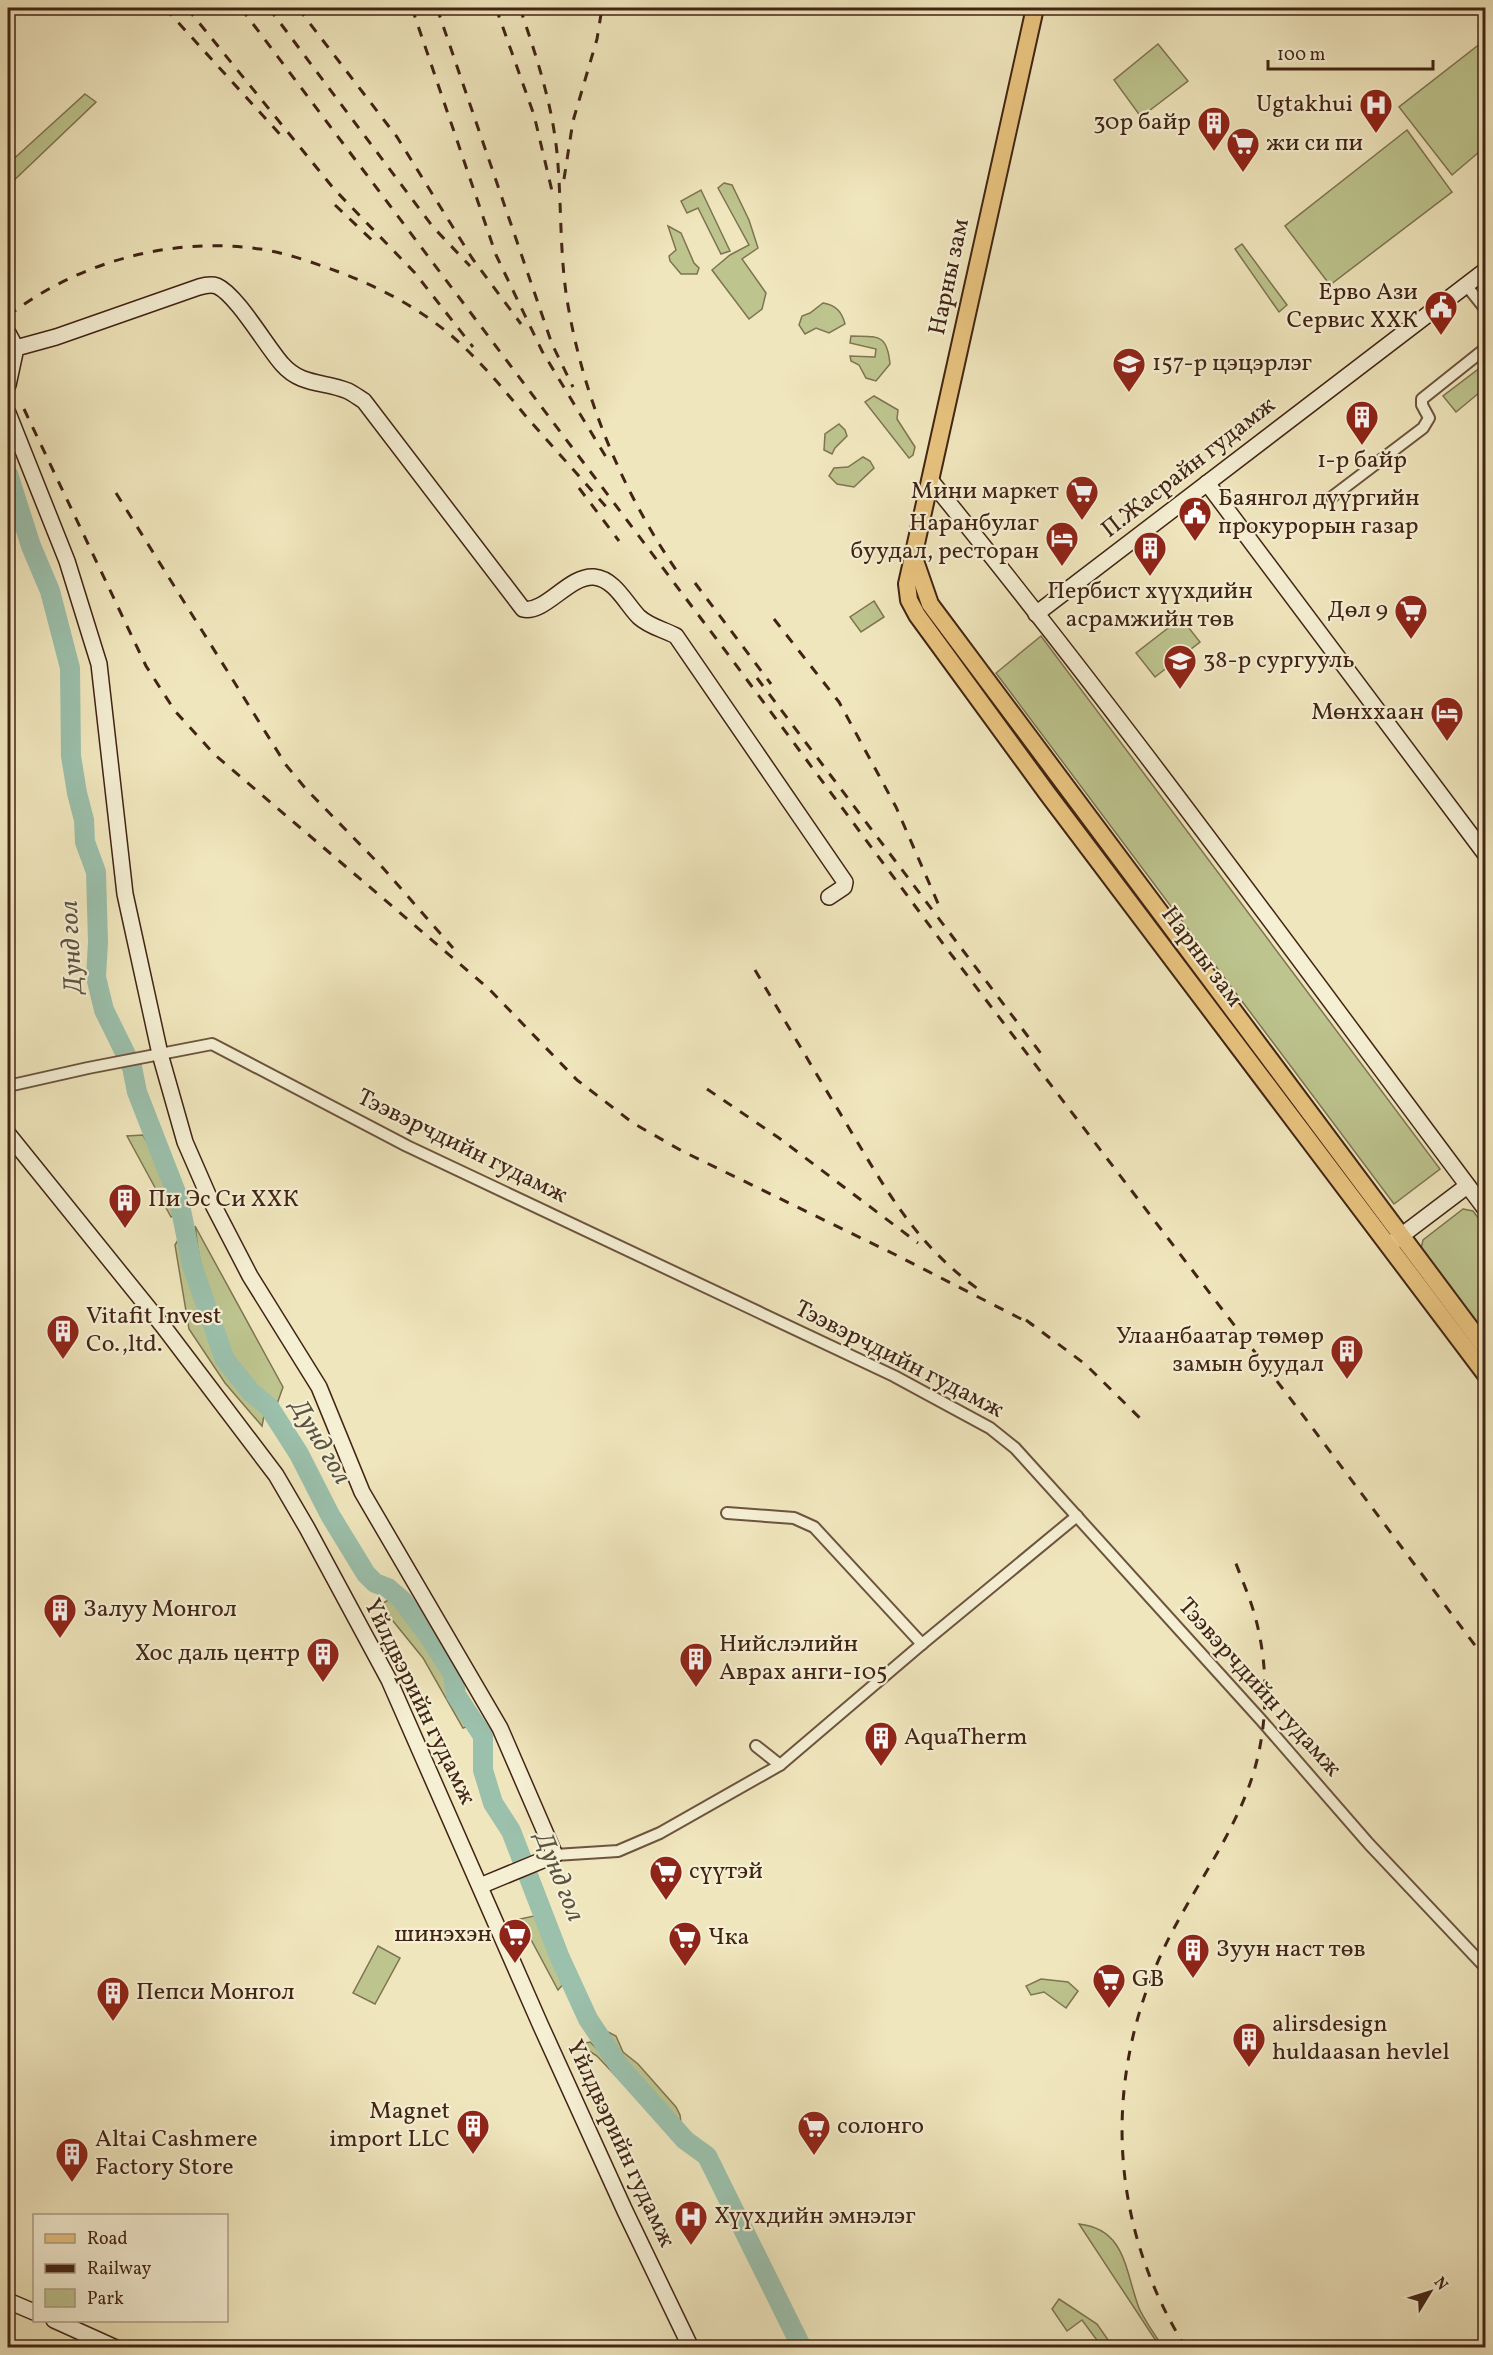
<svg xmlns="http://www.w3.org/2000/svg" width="1493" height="2355" viewBox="0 0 1493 2355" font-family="Vollkorn,serif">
	<rect width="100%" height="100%" fill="#f0e6bd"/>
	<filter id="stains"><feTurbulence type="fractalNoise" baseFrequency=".00333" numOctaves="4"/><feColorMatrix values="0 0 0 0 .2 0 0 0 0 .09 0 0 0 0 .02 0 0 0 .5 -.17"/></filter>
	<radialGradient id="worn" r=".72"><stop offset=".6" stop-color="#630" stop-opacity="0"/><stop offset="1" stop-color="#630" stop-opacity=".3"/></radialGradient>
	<!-- green -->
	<g fill="#bdc48e" stroke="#7f7451" stroke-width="1.5">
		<path d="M1481,43L1486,49L1485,147L1452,175L1399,107Z"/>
		<path d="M1158,44L1188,81L1141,117L1114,80Z"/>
		<path d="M85,94L96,102L8,186V164Z"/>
		<path d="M1407,130L1452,192L1330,285L1285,226Z"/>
		<path d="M724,183L732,185L749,220L758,248L742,259L766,293L762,309L749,319L712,270L730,255L749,245L718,188Z"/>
		<path d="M701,190L730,251L721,254L698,208L687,213L681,201Z"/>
		<path d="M668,226L681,233L694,263L699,268L697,274H681L670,261L669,256L676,250Z"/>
		<path d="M1242,244L1287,305L1279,312L1235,249Z"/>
		<path d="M823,303C836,305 842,312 845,324L829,333L816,328L805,334L799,325L802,316L810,313Z"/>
		<path d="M851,336C878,337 887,333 890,364L876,381L866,378L859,365L851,361L850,356L875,357L876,349L850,343Z"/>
		<path d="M1485,364V388L1456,412L1443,396Z"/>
		<path d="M874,396L898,410L897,419L915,447L913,455L909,458L865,402Z"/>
		<path d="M839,424L845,430L847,436L835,448L832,454L824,450L825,434Z"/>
		<path d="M863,457L870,461L874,468L854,487L837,484L829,476L834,468L848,467Z"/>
		<path d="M874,601L884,617L861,632L850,617Z"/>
		<path d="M1181,618L1200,642L1155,677L1136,653Z"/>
		<path d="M1041,636L1440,1169L1394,1204L996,673Z"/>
		<path d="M143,1135L165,1175L179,1215L171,1217L127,1136Z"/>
		<path d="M1463,1209L1473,1211L1485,1227V1335L1421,1249L1423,1240Z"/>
		<path d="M195,1226L283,1387L276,1407C265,1396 252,1387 242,1375C216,1344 199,1266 195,1226Z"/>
		<path d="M181,1235C190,1277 211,1348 236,1382C244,1392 256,1402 265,1411L262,1426L225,1383L189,1329L175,1245Z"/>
		<path d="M393,1597L443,1666L469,1726L463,1728L423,1658L380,1605Z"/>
		<path d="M534,1916L561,1964L567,1980L558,1990L520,1919Z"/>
		<path d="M378,1946L400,1958L375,2004L353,1993Z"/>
		<path d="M1041,1979L1068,1982L1078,1991L1066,2008L1044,1992L1031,1995L1026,1986Z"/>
		<path d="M608,2032L616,2036L623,2052L638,2064L676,2107L680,2115L681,2123L676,2124L634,2078L602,2037L601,2033Z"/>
		<path d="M590,2042L614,2065L663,2120L646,2108L597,2056L586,2049L585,2043Z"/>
		<path d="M1079,2224C1126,2229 1125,2271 1139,2308C1145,2321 1155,2335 1163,2347H1160Z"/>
		<path d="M1059,2299L1097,2324L1113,2347H1102L1082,2320L1067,2331L1052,2309Z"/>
	</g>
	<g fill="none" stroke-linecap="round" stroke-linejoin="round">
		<!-- river -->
		<path stroke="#9bc0ac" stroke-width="20" d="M8,474L31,546L50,591L70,668L71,756L77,793L84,820L85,842L96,872L98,942L96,977L104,1010L132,1067L137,1092L179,1200L192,1265L225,1360L251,1392L269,1407L299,1454L330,1515L366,1574L375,1583L388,1588L402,1600L430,1638L453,1674L456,1695L483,1736V1770L493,1803L511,1831L560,1958L588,2019L620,2067L685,2140L707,2156L802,2348"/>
		<defs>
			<g id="street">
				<path d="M1466,285L1486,310"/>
				<path d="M1332,497L1423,428L1429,418L1422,405V399L1486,348"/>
				<path d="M8,1086L88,1068L212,1044L407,1146L894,1376L990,1428L1015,1448L1262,1721L1369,1844L1486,1968"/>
				<path d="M727,1513L794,1518L814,1527L922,1644"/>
				<path d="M756,1746L780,1765"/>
				<path d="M555,1855L618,1851L660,1833L780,1765L922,1644L1077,1516"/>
			</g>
			<g id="secondary">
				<path d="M8,333L16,348"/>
				<path d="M8,385L16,348L56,337L199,287C206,285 211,284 217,286C237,295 266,346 282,364C301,386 324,381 348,391C354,394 359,398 364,401L523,609C545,614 569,575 594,577C615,579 626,604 639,617C650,627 663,629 676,636L845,882L844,887L829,897"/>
				<path d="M8,413L67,561L99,664L125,894L160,1054L185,1142L209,1197L250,1276L319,1387L362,1492L500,1728L555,1855L480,1886"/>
				<path d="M931,481C1124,718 1303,966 1486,1210"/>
				<path d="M1207,483L1486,855"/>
				<path d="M1036,614L1486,270"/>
				<path d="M8,1134L163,1326L276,1475L307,1528L389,1680L540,2024L625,2211L691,2348"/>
				<path d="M1393,1242L1467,1186"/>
				<path d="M8,2301L34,2312"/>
				<path d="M54,2320L116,2348"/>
			</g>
			<g id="primary">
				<path d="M1035,8L907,584L909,600L917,615L1047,793L1486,1375"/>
				<path d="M914,558L930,604L1486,1349"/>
			</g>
		</defs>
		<!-- street casing -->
		<use href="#street" stroke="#6d543e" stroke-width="14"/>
		<!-- secondary casing -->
		<use href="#secondary" stroke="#412414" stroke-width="18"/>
		<!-- primary casing -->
		<use href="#primary" stroke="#412414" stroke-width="20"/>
		<!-- street -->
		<use href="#street" stroke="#f5efd4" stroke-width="10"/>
		<!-- secondary -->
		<use href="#secondary" stroke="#f5efd4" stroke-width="15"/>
		<!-- primary -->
		<use href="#primary" stroke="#e8c37e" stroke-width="16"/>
		<!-- rail -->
		<g stroke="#412414" stroke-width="3" stroke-dasharray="10 10" stroke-linecap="butt">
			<path d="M165,8L286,141"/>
			<path d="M187,8L334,189L415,273L473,347"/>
			<path d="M241,8L730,657L944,945L1299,1410L1486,1660"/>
			<path d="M269,8L433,227L470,266"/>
			<path d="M298,8L397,137L472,258L521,324"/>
			<path d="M412,8L496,255L542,351L609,462"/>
			<path d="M437,8L552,344L573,387"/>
			<path d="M496,8L534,115L552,191"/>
			<path d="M520,8C536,55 552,103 557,153C562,205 559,259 569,311C586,405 626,499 681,577"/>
			<path d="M564,179L573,121L597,39L602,8"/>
			<path d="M335,205L376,244"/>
			<path d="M8,316C77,262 173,236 260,249C287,253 314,263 339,272C381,288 419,308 453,337C479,360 502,387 524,414C552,446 580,477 608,509"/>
			<path d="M24,409L146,666L175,711L214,754L489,989L577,1080L633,1123L682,1151L896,1255L1033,1325"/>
			<path d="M579,488L619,541"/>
			<path d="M116,493L286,765L306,789L383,868L453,948"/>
			<path d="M695,583L771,684"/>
			<path d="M774,619L839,702L896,807L940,908"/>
			<path d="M757,678L1045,1059"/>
			<path d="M755,970C785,1021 815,1072 846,1123C885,1188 915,1244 978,1289"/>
			<path d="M707,1089L779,1138L918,1243"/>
			<path d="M1026,1320L1085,1364L1146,1424"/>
			<path d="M1186,2348C1105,2219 1102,2068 1171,1934C1200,1878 1240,1825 1256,1764C1268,1719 1268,1665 1256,1620C1251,1600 1242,1580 1235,1561"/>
		</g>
	</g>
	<!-- icons -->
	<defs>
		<symbol id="hospital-pin" viewBox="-11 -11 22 30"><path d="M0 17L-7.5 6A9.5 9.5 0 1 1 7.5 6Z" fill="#8f2418" stroke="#f5efd4"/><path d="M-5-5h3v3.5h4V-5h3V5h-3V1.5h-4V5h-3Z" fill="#fff"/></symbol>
		<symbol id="building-pin" viewBox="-11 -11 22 30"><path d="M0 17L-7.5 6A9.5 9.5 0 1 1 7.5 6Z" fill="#8f2418" stroke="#f5efd4"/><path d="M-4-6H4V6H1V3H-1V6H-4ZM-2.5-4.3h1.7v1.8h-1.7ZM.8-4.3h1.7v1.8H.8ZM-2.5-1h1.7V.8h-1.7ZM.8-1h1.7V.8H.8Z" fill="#fff"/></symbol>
		<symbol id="supermarket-pin" viewBox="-11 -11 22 30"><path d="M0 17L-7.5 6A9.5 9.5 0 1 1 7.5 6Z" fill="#8f2418" stroke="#f5efd4"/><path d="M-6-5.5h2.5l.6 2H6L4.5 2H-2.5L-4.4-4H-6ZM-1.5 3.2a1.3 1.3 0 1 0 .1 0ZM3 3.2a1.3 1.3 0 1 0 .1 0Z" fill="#fff"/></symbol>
		<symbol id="civic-pin" viewBox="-11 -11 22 30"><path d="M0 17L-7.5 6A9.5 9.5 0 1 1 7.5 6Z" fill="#8f2418" stroke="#f5efd4"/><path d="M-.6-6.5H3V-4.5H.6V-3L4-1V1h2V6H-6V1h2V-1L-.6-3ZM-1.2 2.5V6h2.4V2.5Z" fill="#fff"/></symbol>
		<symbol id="school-pin" viewBox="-11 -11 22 30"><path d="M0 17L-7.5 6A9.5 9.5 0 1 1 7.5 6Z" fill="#8f2418" stroke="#f5efd4"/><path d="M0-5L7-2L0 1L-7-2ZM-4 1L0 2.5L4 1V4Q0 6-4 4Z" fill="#fff"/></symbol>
		<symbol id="hotel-pin" viewBox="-11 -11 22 30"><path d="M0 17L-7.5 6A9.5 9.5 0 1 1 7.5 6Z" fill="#8f2418" stroke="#f5efd4"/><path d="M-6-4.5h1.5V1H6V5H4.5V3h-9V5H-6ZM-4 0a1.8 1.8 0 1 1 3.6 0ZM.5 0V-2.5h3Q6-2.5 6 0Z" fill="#fff"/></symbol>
	</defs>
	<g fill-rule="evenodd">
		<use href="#hospital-pin" x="1357" y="86" width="38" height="52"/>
		<use href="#building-pin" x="1195" y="104" width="38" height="52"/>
		<use href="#supermarket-pin" x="1224" y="125" width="38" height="52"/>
		<use href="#civic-pin" x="1422" y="288" width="38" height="52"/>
		<use href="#school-pin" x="1110" y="345" width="38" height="52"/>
		<use href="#building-pin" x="1343" y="398" width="38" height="52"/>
		<use href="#supermarket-pin" x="1063" y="473" width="38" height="52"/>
		<use href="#civic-pin" x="1176" y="494" width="38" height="52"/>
		<use href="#hotel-pin" x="1043" y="519" width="38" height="52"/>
		<use href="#building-pin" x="1131" y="529" width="38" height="52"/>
		<use href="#supermarket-pin" x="1392" y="592" width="38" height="52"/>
		<use href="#school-pin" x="1161" y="642" width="38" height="52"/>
		<use href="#hotel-pin" x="1428" y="694" width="38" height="52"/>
		<use href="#building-pin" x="106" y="1181" width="38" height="52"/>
		<use href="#building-pin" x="44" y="1312" width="38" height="52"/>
		<use href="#building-pin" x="1328" y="1332" width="38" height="52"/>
		<use href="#building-pin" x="41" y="1591" width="38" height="52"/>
		<use href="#building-pin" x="304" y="1635" width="38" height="52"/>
		<use href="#building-pin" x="677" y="1640" width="38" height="52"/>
		<use href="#building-pin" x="862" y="1719" width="38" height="52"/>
		<use href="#supermarket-pin" x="647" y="1853" width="38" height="52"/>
		<use href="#supermarket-pin" x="496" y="1916" width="38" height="52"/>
		<use href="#supermarket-pin" x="666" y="1919" width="38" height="52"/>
		<use href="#building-pin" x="1174" y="1931" width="38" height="52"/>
		<use href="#supermarket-pin" x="1090" y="1961" width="38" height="52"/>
		<use href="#building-pin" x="94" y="1974" width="38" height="52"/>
		<use href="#building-pin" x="1230" y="2020" width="38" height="52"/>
		<use href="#building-pin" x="454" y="2107" width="38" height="52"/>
		<use href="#supermarket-pin" x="795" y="2108" width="38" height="52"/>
		<use href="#building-pin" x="53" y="2135" width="38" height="52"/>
		<use href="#hospital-pin" x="672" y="2198" width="38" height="52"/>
	</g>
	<g text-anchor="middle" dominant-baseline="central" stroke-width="4.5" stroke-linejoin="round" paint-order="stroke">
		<!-- poi labels -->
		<g font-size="24" fill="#412414" stroke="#f5efd4" text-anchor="start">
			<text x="1353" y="105" text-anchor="end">Ugtakhui</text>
			<text x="1191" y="123" text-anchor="end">30р байр</text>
			<text x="1266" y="144">жи си пи</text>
			<text x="1418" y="293" text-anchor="end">Ерво Ази<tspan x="1418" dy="28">Сервис ХХК</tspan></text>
			<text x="1152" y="364">157-р цэцэрлэг</text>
			<text x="1362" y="461" text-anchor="middle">1-р байр</text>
			<text x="1059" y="492" text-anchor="end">Мини маркет</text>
			<text x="1218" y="499">Баянгол дүүргийн<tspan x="1218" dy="28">прокурорын газар</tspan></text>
			<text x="1039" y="524" text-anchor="end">Наранбулаг<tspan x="1039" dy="28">буудал, ресторан</tspan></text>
			<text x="1150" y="592" text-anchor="middle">Пербист хүүхдийн<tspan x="1150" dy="28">асрамжийн төв</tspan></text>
			<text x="1388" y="611" text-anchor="end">Дөл 9</text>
			<text x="1203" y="661">38-р сургууль</text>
			<text x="1424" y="713" text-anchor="end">Мөнххаан</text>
			<text x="148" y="1200">Пи Эс Си ХХК</text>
			<text x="86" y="1317">Vitafit Invest<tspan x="86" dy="28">Co.,ltd.</tspan></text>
			<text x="1324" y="1337" text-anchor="end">Улаанбаатар төмөр<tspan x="1324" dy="28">замын буудал</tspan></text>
			<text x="83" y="1610">Залуу Монгол</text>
			<text x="719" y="1645">Нийслэлийн<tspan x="719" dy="28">Аврах анги-105</tspan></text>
			<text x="300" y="1654" text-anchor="end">Хос даль центр</text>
			<text x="904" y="1738">AquaTherm</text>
			<text x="689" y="1872">сүүтэй</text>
			<text x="492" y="1935" text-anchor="end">шинэхэн</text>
			<text x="708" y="1938">Чка</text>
			<text x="1216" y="1950">Зуун наст төв</text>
			<text x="1132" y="1980">GB</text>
			<text x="136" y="1993">Пепси Монгол</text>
			<text x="1272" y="2025">alirsdesign<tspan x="1272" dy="28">huldaasan hevlel</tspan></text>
			<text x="450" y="2112" text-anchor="end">Magnet<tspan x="450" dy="28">import LLC</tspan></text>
			<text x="837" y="2127">солонго</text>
			<text x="95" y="2140">Altai Cashmere<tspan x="95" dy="28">Factory Store</tspan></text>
			<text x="714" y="2217">Хүүхдийн эмнэлэг</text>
		</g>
		<!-- street labels -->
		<g font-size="24" fill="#412414" stroke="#f5efd4">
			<text transform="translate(950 277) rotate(-78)">Нарны зам</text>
			<text transform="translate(1189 468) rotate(-38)">П.Жасрайн гудамж</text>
			<text transform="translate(1201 957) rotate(53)">Нарны зам</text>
			<text transform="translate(462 1147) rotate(26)">Тээвэрчдийн гудамж</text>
			<text transform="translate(899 1360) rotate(27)">Тээвэрчдийн гудамж</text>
			<text transform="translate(1259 1688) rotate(48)">Тээвэрчдийн гудамж</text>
			<text transform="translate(419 1702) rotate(64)">Yйлдвэрийн гудамж</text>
			<text transform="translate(620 2144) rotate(65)">Yйлдвэрийн гудамж</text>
		</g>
		<!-- water labels -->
		<g font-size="26" font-style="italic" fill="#5c5342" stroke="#f5efd4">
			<text transform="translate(72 947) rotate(-93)">Дунд гол</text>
			<text transform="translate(320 1442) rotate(59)">Дунд гол</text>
			<text transform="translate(559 1877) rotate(68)">Дунд гол</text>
		</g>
	</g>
	<!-- margin -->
	<rect width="1493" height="2355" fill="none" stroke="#f0e6bd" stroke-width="30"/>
	<rect x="9" y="9" width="1475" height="2337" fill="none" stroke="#412414" stroke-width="3"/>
	<rect x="15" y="15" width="1463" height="2325" fill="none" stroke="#412414" stroke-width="1.5"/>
	<!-- legend -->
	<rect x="33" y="2214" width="195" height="108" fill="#f5efd4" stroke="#ad9e87" stroke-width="1.5"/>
	<rect x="45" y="2234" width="30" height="9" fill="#e8c37e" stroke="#ad9e87" stroke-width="1.5"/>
	<text x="87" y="2244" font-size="18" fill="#412414">Road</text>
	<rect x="45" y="2264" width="30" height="9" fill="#412414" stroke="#ad9e87" stroke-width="1.5"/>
	<text x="87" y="2274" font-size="18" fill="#412414">Railway</text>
	<rect x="45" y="2289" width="30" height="18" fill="#bdc48e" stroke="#ad9e87" stroke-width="1.5"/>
	<text x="87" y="2304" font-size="18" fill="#412414">Park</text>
	<!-- north arrow -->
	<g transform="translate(1430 2292) rotate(52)" stroke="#f5efd4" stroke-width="4.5" paint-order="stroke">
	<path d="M0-4.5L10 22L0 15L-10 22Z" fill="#412414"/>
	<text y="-9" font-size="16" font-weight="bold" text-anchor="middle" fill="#412414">N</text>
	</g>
	<!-- scale -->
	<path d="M1268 60v9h165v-9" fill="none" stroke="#412414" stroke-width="3"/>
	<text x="1277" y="60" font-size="18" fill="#412414" stroke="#f5efd4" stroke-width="4.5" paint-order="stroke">100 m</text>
	<rect width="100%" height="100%" filter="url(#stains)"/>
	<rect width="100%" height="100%" fill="url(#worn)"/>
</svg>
